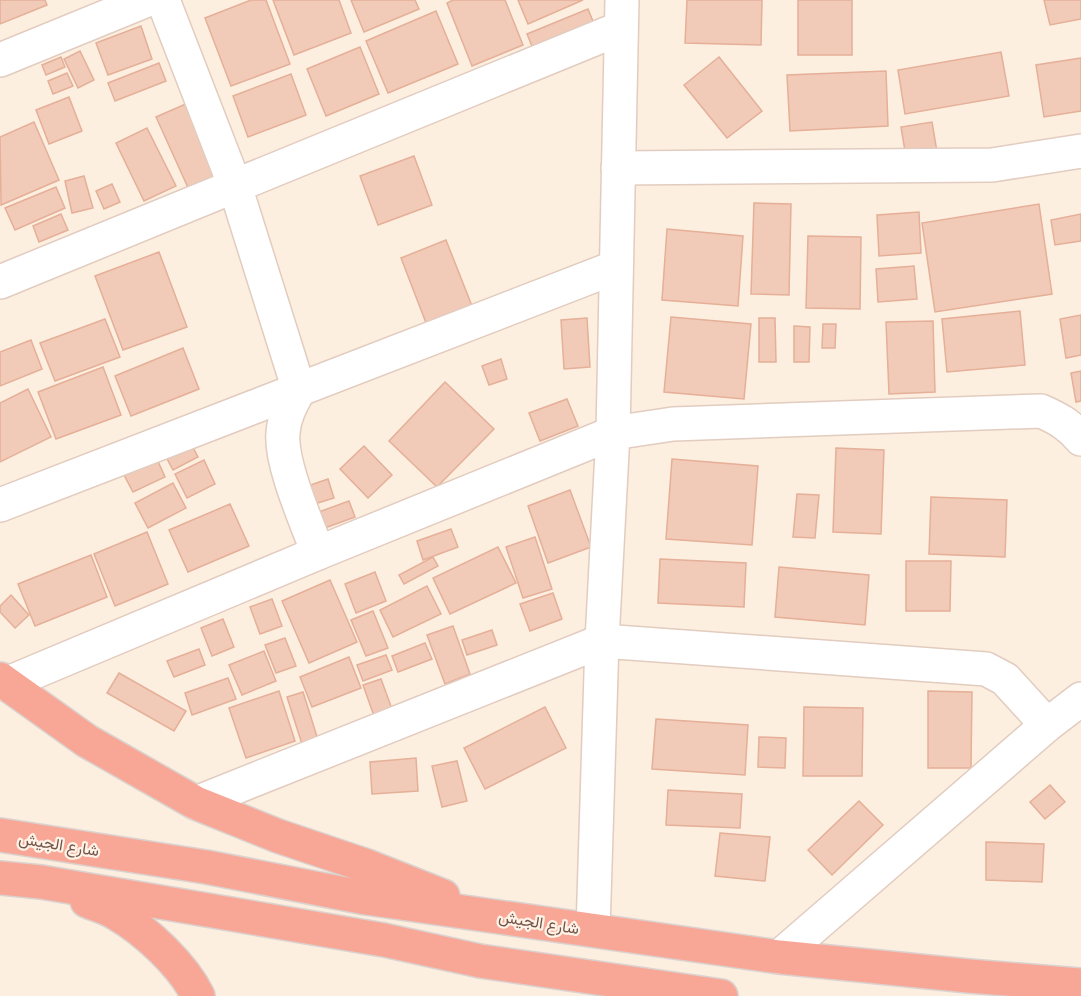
<svg xmlns="http://www.w3.org/2000/svg" width="1081" height="996" viewBox="0 0 1081 996" font-family="'Noto Sans',Vazirmatn,sans-serif">
	<rect width="100%" height="100%" fill="#fcefe0"/>
	<!-- building -->
	<g fill="#f2cab8" stroke="#e5af98" stroke-width="1.5">
		<path d="M0,0H45L47,5L0,24Z"/>
		<path d="M251,0H266L290,64L231,86L205,18Z"/>
		<path d="M273,0H339L351,33L294,55Z"/>
		<path d="M351,0H415L419,9L364,32Z"/>
		<path d="M453,0H505L523,45L472,66L447,3Z"/>
		<path d="M518,0H583L528,24Z"/>
		<path d="M687,0H762L761,45L685,43Z"/>
		<rect x="798" y="0" width="54" height="55"/>
		<path d="M1044,0H1081V19L1050,25Z"/>
		<path d="M588,9L595,26L534,51L527,34Z"/>
		<path d="M436,11L458,64L388,93L366,41Z"/>
		<path d="M141,26L152,59L108,75L96,43Z"/>
		<path d="M360,47L379,94L326,116L307,69Z"/>
		<path d="M80,51L94,80L78,88L64,59Z"/>
		<path d="M1001,52L1009,96L905,114L898,70Z"/>
		<path d="M61,57L65,67L46,75L42,65Z"/>
		<path d="M719,57L762,111L727,138L684,85Z"/>
		<path d="M1081,58V111L1044,117L1036,65Z"/>
		<path d="M159,63L166,81L115,101L108,83Z"/>
		<path d="M886,71L888,126L790,131L787,75Z"/>
		<path d="M67,73L73,86L53,94L48,81Z"/>
		<path d="M291,74L306,115L248,137L233,96Z"/>
		<path d="M69,97L82,131L49,144L36,110Z"/>
		<path d="M188,103L221,178L190,192L156,117Z"/>
		<path d="M34,122L59,180L1,205L0,137Z"/>
		<path d="M932,122L937,152L906,157L901,127Z"/>
		<path d="M147,128L176,186L144,201L116,143Z"/>
		<path d="M414,156L432,205L378,225L360,176Z"/>
		<path d="M84,176L93,208L72,213L65,181Z"/>
		<path d="M112,184L120,202L104,209L96,191Z"/>
		<path d="M56,187L65,208L15,230L5,208Z"/>
		<path d="M754,203L791,204L789,295L751,294Z"/>
		<path d="M1039,204L1052,294L935,312L922,223Z"/>
		<path d="M919,212L921,253L879,256L877,215Z"/>
		<path d="M61,214L68,230L39,242L33,226Z"/>
		<path d="M1081,214V241L1055,245L1051,220Z"/>
		<path d="M667,229L743,236L738,306L662,300Z"/>
		<path d="M808,236L861,237L860,309L806,308Z"/>
		<path d="M446,240L474,311L428,328L401,258Z"/>
		<path d="M159,252L187,327L123,350L95,276Z"/>
		<path d="M914,266L917,299L878,302L876,269Z"/>
		<path d="M1020,311L1025,365L947,372L942,319Z"/>
		<path d="M1081,315V355L1066,358L1060,319Z"/>
		<path d="M671,317L751,324L744,399L664,392Z"/>
		<path d="M587,318L590,367L564,369L561,320Z"/>
		<path d="M759,318H775L776,362H759Z"/>
		<path d="M105,319L120,357L55,381L40,343Z"/>
		<path d="M933,321L935,392L889,394L886,322Z"/>
		<path d="M823,324H836L835,348H822Z"/>
		<path d="M794,326L810,327L809,362H794Z"/>
		<path d="M31,340L42,369L0,386V352Z"/>
		<path d="M183,348L199,389L131,416L115,376Z"/>
		<path d="M501,359L507,379L489,385L482,366Z"/>
		<path d="M103,367L121,415L56,439L38,392Z"/>
		<path d="M1081,371V401L1076,402L1071,373Z"/>
		<path d="M445,382L494,429L437,487L389,441Z"/>
		<path d="M28,389L51,437L0,462V403Z"/>
		<path d="M567,399L578,426L540,441L529,413Z"/>
		<path d="M190,442L198,457L173,470L165,455Z"/>
		<path d="M364,446L392,475L368,498L340,469Z"/>
		<path d="M836,448L884,450L881,534L833,532Z"/>
		<path d="M156,457L165,477L133,492L123,473Z"/>
		<path d="M672,459L758,466L752,545L666,539Z"/>
		<path d="M204,460L215,484L187,498L175,474Z"/>
		<path d="M328,479L334,498L308,506L302,488Z"/>
		<path d="M173,483L186,508L148,528L135,503Z"/>
		<path d="M570,490L591,547L548,563L528,506Z"/>
		<path d="M797,494L819,495L815,538L793,537Z"/>
		<path d="M931,497L1007,500L1005,557L929,554Z"/>
		<path d="M349,501L355,517L322,529L316,513Z"/>
		<path d="M230,504L249,546L188,572L169,530Z"/>
		<path d="M451,529L458,547L423,560L417,541Z"/>
		<path d="M147,532L168,584L115,606L94,554Z"/>
		<path d="M535,537L552,589L523,598L506,547Z"/>
		<path d="M498,547L516,583L450,614L433,578Z"/>
		<path d="M91,555L107,597L35,626L18,584Z"/>
		<path d="M433,557L438,566L404,584L399,575Z"/>
		<path d="M660,559L746,563L744,607L658,603Z"/>
		<path d="M906,561H951L950,611H906Z"/>
		<path d="M779,567L869,575L865,625L775,617Z"/>
		<path d="M375,572L386,601L356,613L345,584Z"/>
		<path d="M330,580L357,642L309,663L282,601Z"/>
		<path d="M427,586L441,614L393,637L380,610Z"/>
		<path d="M553,593L562,619L530,631L520,604Z"/>
		<path d="M11,595L29,615L15,628L0,612V606Z"/>
		<path d="M272,599L282,626L260,634L250,607Z"/>
		<path d="M373,611L388,648L366,656L351,620Z"/>
		<path d="M223,619L234,647L212,656L201,628Z"/>
		<path d="M453,626L470,674L445,684L427,635Z"/>
		<path d="M492,630L497,645L467,655L462,640Z"/>
		<path d="M285,638L296,666L276,673L265,645Z"/>
		<path d="M425,643L432,659L398,672L392,656Z"/>
		<path d="M199,649L205,665L174,677L167,661Z"/>
		<path d="M264,651L276,681L242,695L229,665Z"/>
		<path d="M386,655L392,670L363,681L357,665Z"/>
		<path d="M349,657L361,688L312,707L300,677Z"/>
		<path d="M119,673L186,711L174,731L107,693Z"/>
		<path d="M228,678L236,699L192,715L185,693Z"/>
		<path d="M381,679L392,709L374,716L363,685Z"/>
		<path d="M279,691L295,741L246,758L229,708Z"/>
		<path d="M928,691L972,692L971,768H928Z"/>
		<path d="M303,692L319,743L303,747L287,697Z"/>
		<path d="M545,707L566,748L485,789L464,748Z"/>
		<path d="M804,707L863,708L862,776H803Z"/>
		<path d="M656,719L748,725L745,775L652,769Z"/>
		<path d="M759,737L786,738L785,768L758,767Z"/>
		<path d="M416,758L418,791L372,794L370,762Z"/>
		<path d="M457,761L467,801L442,807L432,766Z"/>
		<path d="M1050,785L1065,802L1045,819L1030,802Z"/>
		<path d="M668,790L742,794L740,828L666,825Z"/>
		<path d="M859,801L883,825L832,875L808,850Z"/>
		<path d="M720,833L770,837L765,881L715,876Z"/>
		<path d="M986,842L1044,844L1042,882L986,880Z"/>
	</g>
	<g fill="none" stroke-linecap="round" stroke-linejoin="round">
		<defs>
			<g id="minor">
				<path d="M163,0L235,186L299,390C291,404 284,417 283,433C280,463 307,523 318,553"/>
				<path d="M0,60L147,0"/>
				<path d="M618,168L992,165L1081,151"/>
				<path d="M0,282L621,28"/>
				<path d="M0,505L616,267"/>
				<path d="M6,684L318,553L613,433L673,424L1041,411C1057,418 1070,425 1081,439"/>
				<path d="M196,803L602,641L986,669L1005,679L1047,725"/>
				<path d="M593,930L602,641L613,433L622,0"/>
				<path d="M779,957L1047,725L1081,699"/>
			</g>
			<g id="highway">
				<path d="M0,679L87,741L196,803L278,836L367,866L443,896"/>
				<path d="M0,835L206,867L366,898L779,957L969,976L1081,985"/>
				<path d="M0,878L41,882L384,940L480,961L721,996"/>
				<path d="M87,901C96,905 108,908 117,914C146,931 183,965 198,996"/>
			</g>
		</defs>
		<!-- minor casing -->
		<use href="#minor" stroke="#e2ccbf" stroke-width="36"/>
		<!-- highway casing -->
		<use href="#highway" stroke="#dbd2cf" stroke-width="36"/>
		<!-- minor -->
		<use href="#minor" stroke="#fff" stroke-width="33"/>
		<!-- highway -->
		<use href="#highway" stroke="#f8a796" stroke-width="33"/>
	</g>
	<g text-anchor="middle" dominant-baseline="central" stroke-width="4.5" stroke-linejoin="round" paint-order="stroke">
		<!-- street labels -->
		<g font-size="16" fill="#735347" stroke="#fff3e7">
			<text transform="translate(59 844) rotate(9)">شارع الجيش</text>
			<text transform="translate(539 922) rotate(9)">شارع الجيش</text>
		</g>
	</g>
</svg>
